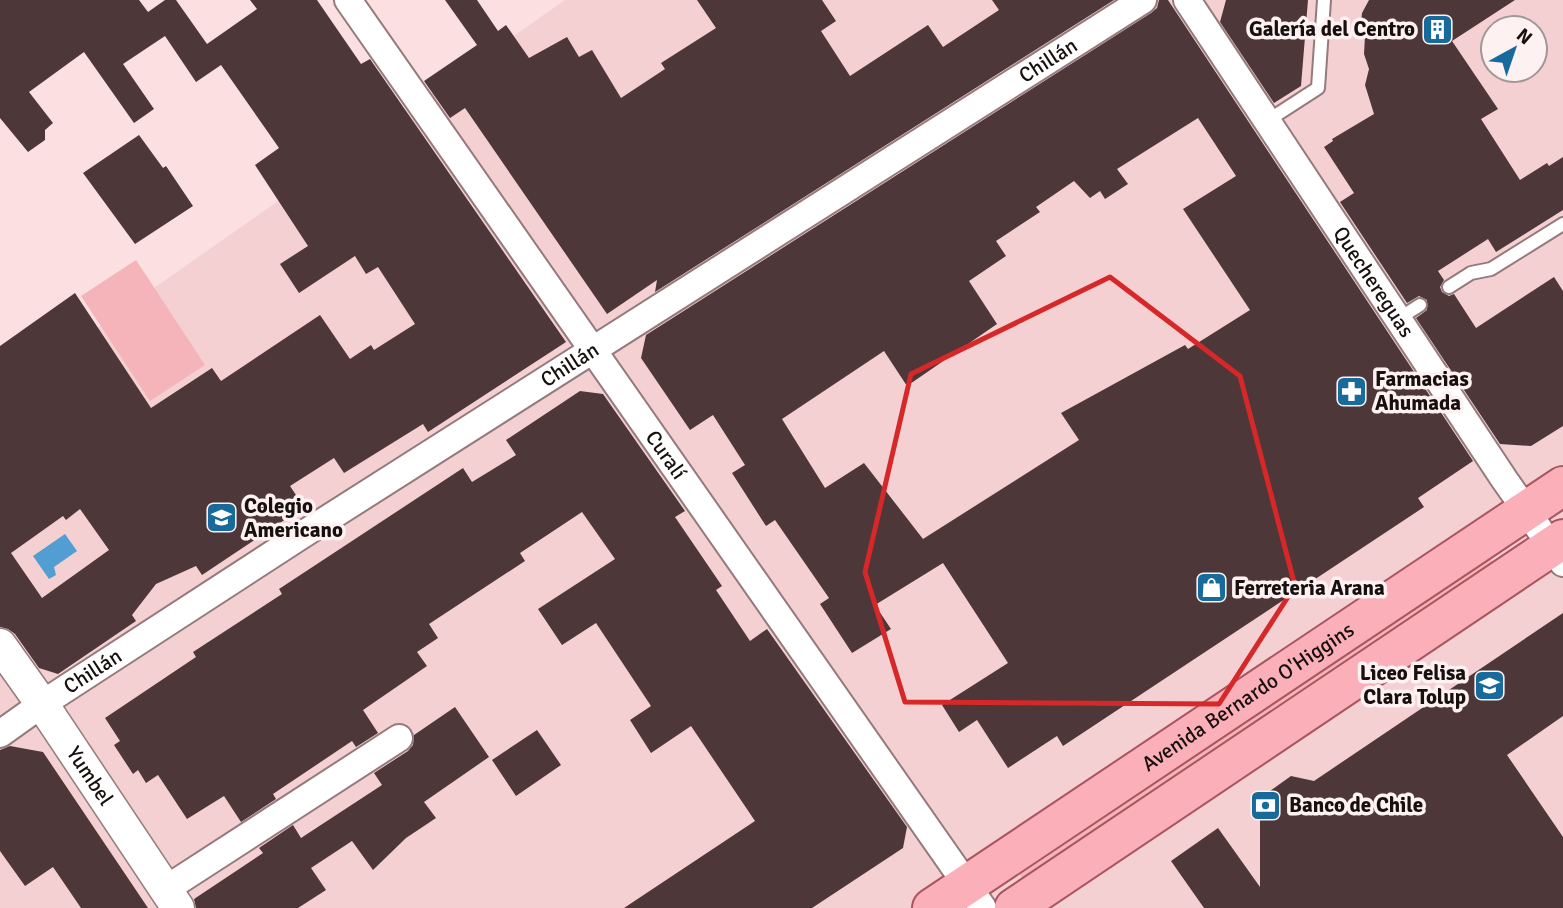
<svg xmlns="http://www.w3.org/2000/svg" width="1563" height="908" viewBox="0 0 1563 908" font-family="Signika,sans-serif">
	<rect width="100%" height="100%" fill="#fcdfe1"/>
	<!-- built -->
	<path fill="#f5d0d2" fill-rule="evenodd" d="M565,0H1563V908H0V396ZM1493,28H1535V70H1493Z"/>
	<!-- green -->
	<g fill="#f5b4b9">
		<path d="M136,260L205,365L150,401L81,296Z"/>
		<path d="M1489,557L1494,564L1022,878L1018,871Z"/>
	</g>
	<!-- water -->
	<path fill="#529dd1" d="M65,534L77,551L54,567L56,575L49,579L33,556Z"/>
	<!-- building -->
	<g fill="#4d3738" fill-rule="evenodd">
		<path d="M0,0H139L148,12L165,0H176L207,44L257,9L250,0H317L361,64L370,59L566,342L428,432L423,424L344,473L334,458L290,486L304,507L202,575L196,566L156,584L132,615L136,621L58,674L39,668L15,634L8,629L0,627V346L75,293L151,408L212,368L221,381L320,315L350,359L371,345L374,350L415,324L378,267L366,274L355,256L299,293L280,264L308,246L255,165L279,148L221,65L196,82L165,36L123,64L154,109L134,123L84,52L29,92L53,123L45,130V140L28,152L0,118ZM80,509L109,550L42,598L11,553L63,516L66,520Z"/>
		<path d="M445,0H477L498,31L506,25L529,58L567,37L579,57L592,50L621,98L665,69L661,63L716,28L697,0H822L836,21L821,31L850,76L928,25L943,47L999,10L992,0H1114L655,292L657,280L607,314L465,108L450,118L424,81L477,45Z"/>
		<path d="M1159,0H1168L1473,461L1418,498L1424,507L1063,746L1057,736L1008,768L977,720L959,732L942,705L1008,663L943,563L875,605L891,629L852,653L820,604L829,598L775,520L766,526L732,473L745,465L713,415L690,430L641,358L646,335L1151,13L1157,8ZM1198,118L1236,176L1183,209L1250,310L1188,349L1185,345L1061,413L1079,440L923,539L864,463L825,488L782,419L884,351L907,386L997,324L969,281L1006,256L996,241L1040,212L1036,207L1074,181L1090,198L1100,191L1105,199L1128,184L1117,169Z"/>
		<path d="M1226,0H1308L1301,86L1274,103L1220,22Z"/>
		<path d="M1369,0H1515L1452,41L1498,109L1481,119L1520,180L1547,163L1549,166L1563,157V210L1496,252L1488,239L1438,271L1444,280L1440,287L1442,292L1449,296L1454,294L1476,328L1554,277L1563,291V426L1531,446L1500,444L1416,318L1427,310V300L1419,296L1407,303L1340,202L1354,193L1324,147L1333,141L1332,139L1374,114L1365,85L1369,69L1364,54L1365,36L1361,23L1362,13Z"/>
		<path d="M139,135L163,168L166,166L193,206L135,244L83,173Z"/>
		<path d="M580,391L603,394L638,444L685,511L675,517L722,586L716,590L750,641L767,629L907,827L903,848L812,908H624L755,821L691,726L651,753L630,720L651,706L596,623L562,645L538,609L615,559L582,512L520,553L525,561L429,624L438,638L417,652L427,666L363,710L378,733L356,747L352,741L273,794L276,799L241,822L224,796L187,819L158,775L146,783L138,770L133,774L114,745L120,741L105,718L196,657L193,652L282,594L279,589L463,468L472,482L516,455L506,440Z"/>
		<path d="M1563,613V716L1507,755L1563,837V908H1204L1171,861L1218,828L1260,887V798L1291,776L1314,781Z"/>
		<path d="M455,707L489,757L424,802L436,818L406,838L373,870L352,841L311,868L326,890L298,908H196L194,899L263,853L259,848L293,825L301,838L382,785L374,773L408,751L413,745L414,735Z"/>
		<path d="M537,730L561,765L516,796L492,760Z"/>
		<path d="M10,746L43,752L148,908H81L53,867L25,886L0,851V750Z"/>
	</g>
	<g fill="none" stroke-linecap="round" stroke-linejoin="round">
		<defs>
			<g id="service">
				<path d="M1267,121L1318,88L1324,0"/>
				<path d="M1449,287L1471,273L1491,269L1563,224"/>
				<path d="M1398,319L1420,305"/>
			</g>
			<g id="minor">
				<path id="s1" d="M348,0L983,908"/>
				<path id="s2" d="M1187,0L1504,479L1563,563"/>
				<path id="s3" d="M0,734L42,704L302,535L1143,0"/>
				<path d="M166,889L399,738"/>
			</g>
			<g id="tertiary">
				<path id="s4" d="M0,645L42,704L178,908"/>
			</g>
			<g id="primary">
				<path id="s5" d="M932,908L1563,486"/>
				<path d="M1014,908L1563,539"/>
			</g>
		</defs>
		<!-- service casing -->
		<use href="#service" stroke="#947a7c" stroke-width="16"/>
		<!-- minor casing -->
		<use href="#minor" stroke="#947a7c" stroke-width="30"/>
		<!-- tertiary casing -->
		<use href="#tertiary" stroke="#947a7c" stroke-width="35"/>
		<!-- primary casing -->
		<use href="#primary" stroke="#a9555f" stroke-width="42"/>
		<!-- service -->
		<use href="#service" stroke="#fff" stroke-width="12"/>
		<!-- minor -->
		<use href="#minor" stroke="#fff" stroke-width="26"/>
		<!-- tertiary -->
		<use href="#tertiary" stroke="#fff" stroke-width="32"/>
		<!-- primary -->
		<use href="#primary" stroke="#faafb9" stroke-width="38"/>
	</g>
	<!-- marked area -->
	<path fill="none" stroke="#d62828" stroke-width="5" stroke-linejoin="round" d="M1110,277L1240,376L1295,586L1219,704L905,702L865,572L911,374Z"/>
	<!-- icons -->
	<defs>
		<symbol id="building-square" viewBox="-11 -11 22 22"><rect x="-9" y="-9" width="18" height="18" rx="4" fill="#176a9b" stroke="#fdf1f2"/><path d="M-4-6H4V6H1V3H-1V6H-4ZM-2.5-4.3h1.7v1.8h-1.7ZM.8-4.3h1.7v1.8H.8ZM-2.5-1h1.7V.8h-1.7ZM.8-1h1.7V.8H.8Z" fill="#fff"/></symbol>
		<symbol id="pharmacy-square" viewBox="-11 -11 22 22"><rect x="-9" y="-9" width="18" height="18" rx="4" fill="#176a9b" stroke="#fdf1f2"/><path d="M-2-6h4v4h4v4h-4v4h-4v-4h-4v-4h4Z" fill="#fff"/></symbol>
		<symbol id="school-square" viewBox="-11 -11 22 22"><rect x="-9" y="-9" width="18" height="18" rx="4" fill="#176a9b" stroke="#fdf1f2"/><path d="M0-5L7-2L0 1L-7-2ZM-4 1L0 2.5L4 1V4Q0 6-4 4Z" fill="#fff"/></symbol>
		<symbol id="shop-square" viewBox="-11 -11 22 22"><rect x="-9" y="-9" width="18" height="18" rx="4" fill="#176a9b" stroke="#fdf1f2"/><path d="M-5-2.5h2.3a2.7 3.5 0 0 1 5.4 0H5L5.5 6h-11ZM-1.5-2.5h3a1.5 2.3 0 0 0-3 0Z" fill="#fff"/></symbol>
		<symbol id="bank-square" viewBox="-11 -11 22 22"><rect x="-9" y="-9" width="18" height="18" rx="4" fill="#176a9b" stroke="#fdf1f2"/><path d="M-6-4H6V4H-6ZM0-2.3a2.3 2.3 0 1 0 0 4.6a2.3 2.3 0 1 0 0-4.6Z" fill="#fff"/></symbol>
	</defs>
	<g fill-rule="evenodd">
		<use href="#building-square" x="1420" y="12" width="35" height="35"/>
		<use href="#pharmacy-square" x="1334" y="374" width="35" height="35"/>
		<use href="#school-square" x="204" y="500" width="35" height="35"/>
		<use href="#shop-square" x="1194" y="570" width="35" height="35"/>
		<use href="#school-square" x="1472" y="668" width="35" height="35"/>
		<use href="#bank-square" x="1248" y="788" width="35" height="35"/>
	</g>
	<g text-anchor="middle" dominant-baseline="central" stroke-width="7" stroke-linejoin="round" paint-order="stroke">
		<!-- poi labels -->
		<g font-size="21" font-weight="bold" fill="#180f0f" stroke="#fdf1f2" text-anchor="start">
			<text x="1415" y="29" text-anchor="end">Galería del Centro</text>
			<text x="1375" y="379">Farmacias<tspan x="1375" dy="24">Ahumada</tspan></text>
			<text x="244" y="506">Colegio<tspan x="244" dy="24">Americano</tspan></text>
			<text x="1234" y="588">Ferreteria Arana</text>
			<text x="1466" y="673" text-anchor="end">Liceo Felisa<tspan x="1466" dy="24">Clara Tolup</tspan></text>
			<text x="1289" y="805">Banco de Chile</text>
		</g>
		<!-- street labels -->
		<g font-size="21" fill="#180f0f" stroke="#fdf1f2">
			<text stroke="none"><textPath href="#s3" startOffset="1246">Chillán</textPath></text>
			<text stroke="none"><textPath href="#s2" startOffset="338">Quechereguas</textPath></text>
			<text stroke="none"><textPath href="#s3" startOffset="679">Chillán</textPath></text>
			<text stroke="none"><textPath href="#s1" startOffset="555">Curalí</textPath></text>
			<text stroke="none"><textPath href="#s3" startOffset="112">Chillán</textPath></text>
			<text stroke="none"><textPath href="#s5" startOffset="380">Avenida Bernardo O'Higgins</textPath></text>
			<text stroke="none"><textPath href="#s4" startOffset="159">Yumbel</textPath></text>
		</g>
	</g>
	<!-- north arrow -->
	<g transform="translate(1514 49) rotate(40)"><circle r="33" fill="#fdf1f2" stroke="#a19797" stroke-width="2"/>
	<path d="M0-5L12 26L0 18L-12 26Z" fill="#176a9b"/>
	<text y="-10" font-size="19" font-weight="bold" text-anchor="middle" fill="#180f0f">N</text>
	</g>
</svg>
